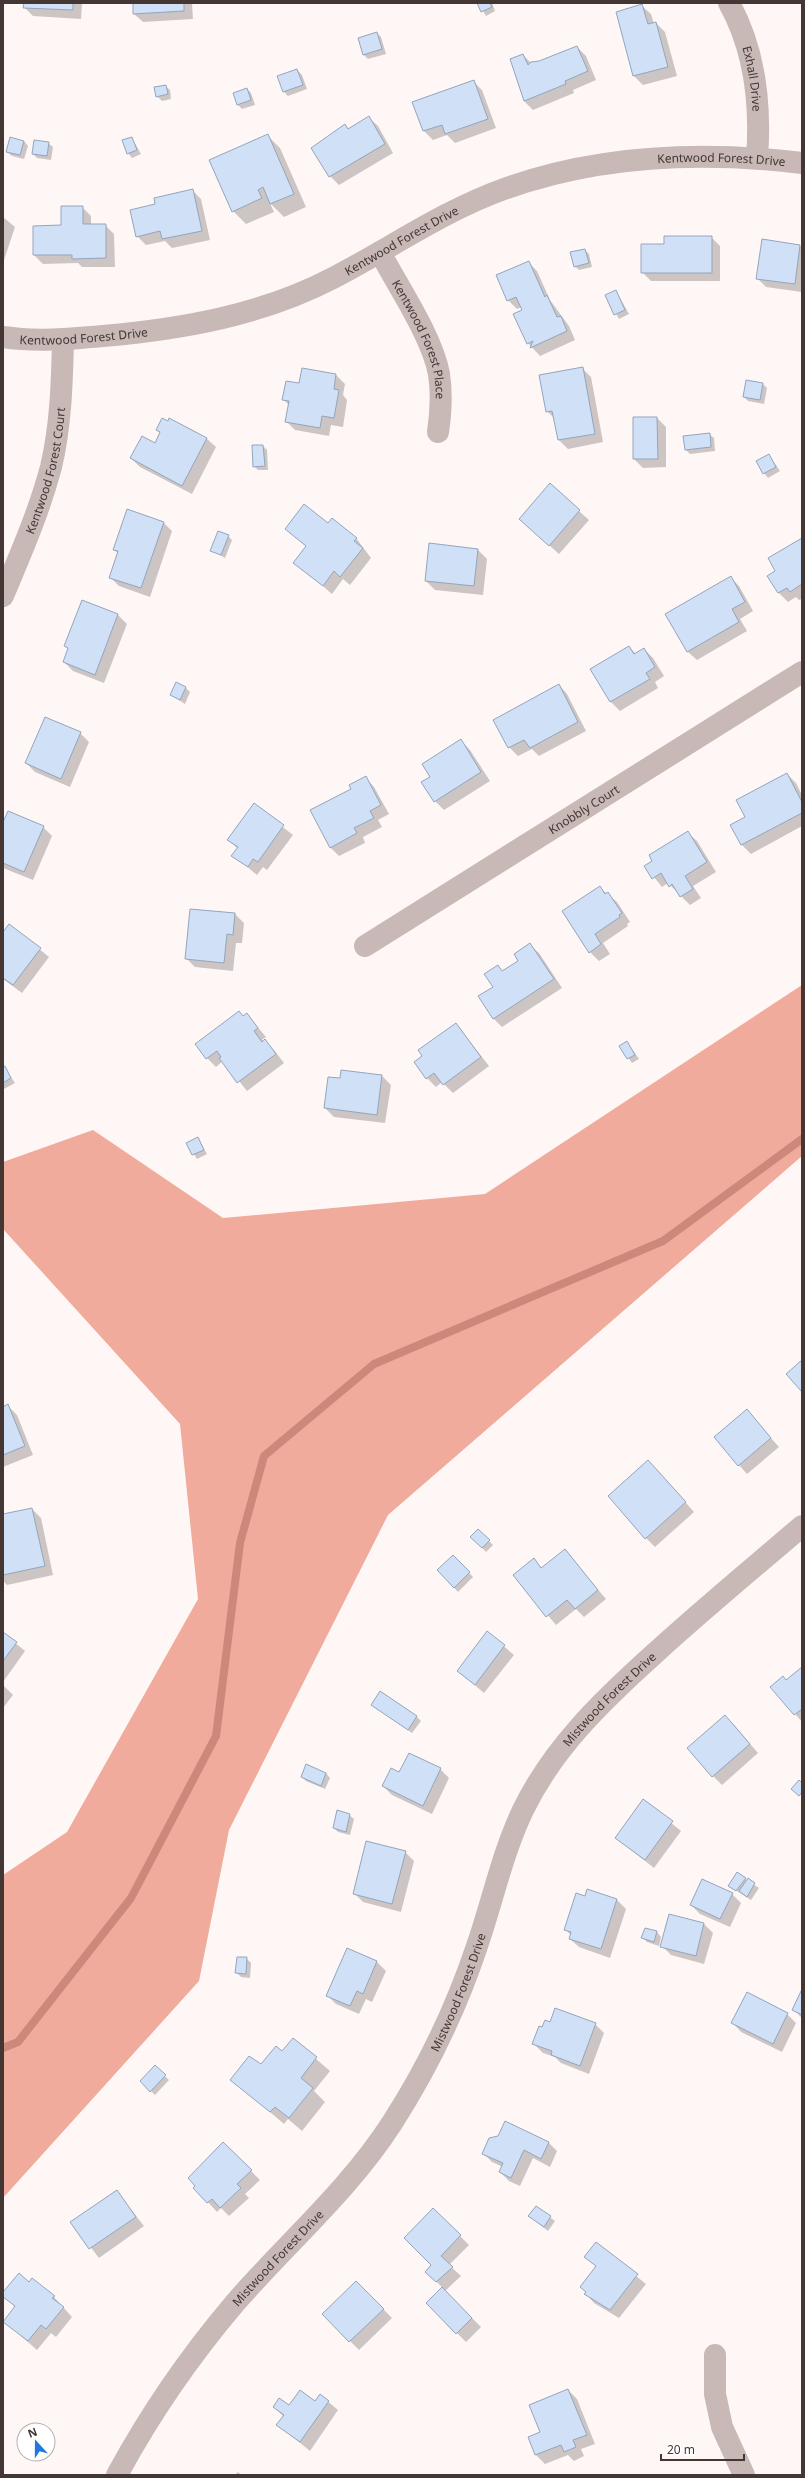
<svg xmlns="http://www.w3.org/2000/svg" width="805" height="2478" viewBox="0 0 805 2478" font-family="'Noto Sans',sans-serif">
	<rect width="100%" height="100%" fill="#fff7f6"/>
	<!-- forest -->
	<path fill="#f0ab9c" d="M802,985V1156L388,1515L229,1830L199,1981L3,2198V1875L67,1832L198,1599L180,1424L3,1229V1162L93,1130L223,1218L485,1194Z"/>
	<!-- shadow -->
	<g fill="#0003">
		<path d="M25,3H82L81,19L33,16L24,7Z"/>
		<path d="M134,3H192L193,19L143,22L134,14Z"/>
		<path d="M478,3H492L495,11L486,16Z"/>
		<path d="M642,6L651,14L654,24L656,23L665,32L677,76L643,85L634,76L617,12Z"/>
		<path d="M377,33L381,37L386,54L368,59L364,55L359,38Z"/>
		<path d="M577,47L586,56L596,80L573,90L574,93L533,110L524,101L523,55L531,63L539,62Z"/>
		<path d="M297,70L302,75L307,89L288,96L284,92Z"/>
		<path d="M473,81L482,90L496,128L455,143L447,135L433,140L424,131L414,103Z"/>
		<path d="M165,86L170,90L171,99L162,101L157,96Z"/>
		<path d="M247,89L251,93L255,105L242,109L238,105L234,94Z"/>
		<path d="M369,118L378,126L393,153L339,185L330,176L349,130Z"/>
		<path d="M267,135L280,148L306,207L284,217L270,203L274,212L246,224L233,211Z"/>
		<path d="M132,138L141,154L132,158L128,153Z"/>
		<path d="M24,141L28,146L24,159L12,156L7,152Z"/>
		<path d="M48,143L53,147L51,160L37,158L33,154Z"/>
		<path d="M192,190L201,199L210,240L172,248L165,241L146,245L137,236L156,205Z"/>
		<path d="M82,207L91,216V225H105L114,234L115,267H82L78,263L43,264L34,255Z"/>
		<path d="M3,217L15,227L4,260H3Z"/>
		<path d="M711,237L720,246V281H651L642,272L665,245Z"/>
		<path d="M800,246L802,248V292L766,287L757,278Z"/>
		<path d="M585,250L589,254L592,267L579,270L575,266Z"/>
		<path d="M528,262L537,271L550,300L569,326L575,340L540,356L528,343L522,307L517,309L508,300Z"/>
		<path d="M616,291L629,314L619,319L606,296Z"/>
		<path d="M582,368L591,377L603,442L568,449L559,440L555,419L547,411Z"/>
		<path d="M336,375L345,384L343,395L347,400L343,427L331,425L329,436L295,430L286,421L289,405L283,399L300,384Z"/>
		<path d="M763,384L767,388L764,404L748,401L744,397Z"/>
		<path d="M657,418L666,427V467L643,468L634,459Z"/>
		<path d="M170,419L207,439L216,447L192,494L140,467L131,458L155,444L161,433L157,430L168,423Z"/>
		<path d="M709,434L714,438L715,451L690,454L686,450Z"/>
		<path d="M263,446L267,450L268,470H258L254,466Z"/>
		<path d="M769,455L780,471L768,478L764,473Z"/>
		<path d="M550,485L589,520L559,554L520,519Z"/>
		<path d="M163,522L172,531L150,597L119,586L110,577L118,553L114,550Z"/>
		<path d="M328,525L356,538L371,558L350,585L343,579L332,594L295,562L307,547L286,529Z"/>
		<path d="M228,536L232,540L225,558L211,550Z"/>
		<path d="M802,539V599L799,600L796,597L788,602L779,593L768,576L776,571Z"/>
		<path d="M478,550L487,559L483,595L435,590L426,581Z"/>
		<path d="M730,577L739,586L753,611L740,619L747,631L697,660L688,652Z"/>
		<path d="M82,602L118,615L127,624L104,683L73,671L64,662L69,650L65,646Z"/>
		<path d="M629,647L636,654L644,649L653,658L664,676L655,682L658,688L620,711L611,702L592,669Z"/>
		<path d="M559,685L567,694L586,731L539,756L532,749L518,756L509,747Z"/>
		<path d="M186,688L190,692L185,704L171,695Z"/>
		<path d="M80,733L89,742L70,787L35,772L26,763Z"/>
		<path d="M461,741L470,750L490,781L444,810L435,801L431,777Z"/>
		<path d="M787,774L796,783L802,795V826L751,854L742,845L732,825L746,817Z"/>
		<path d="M366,778L374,787L389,814L378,820L382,827L363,837L365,843L339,856L330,847L352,790Z"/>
		<path d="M254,805L293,835L267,870L263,867L257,875L233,855L238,849L229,840Z"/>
		<path d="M3,825L43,827L52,836L33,880L3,868Z"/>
		<path d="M688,833L697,841L716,872L693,886L701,898L690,905L668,883L662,887L645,866Z"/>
		<path d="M600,888L617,902L630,922L627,924L628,926L603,943L610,954L599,961L590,952Z"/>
		<path d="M191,910L235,914L244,923L242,943H236L233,971L195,967L186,958Z"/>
		<path d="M10,925L49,957L22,993L3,979V933Z"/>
		<path d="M530,945L539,953L562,988L502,1027L494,1019V987L497,966L503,972L520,961Z"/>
		<path d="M247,1014L266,1037L262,1040L274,1050L284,1063L247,1091L223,1061L216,1067L207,1058Z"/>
		<path d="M456,1024L489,1066L453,1093L442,1082L436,1087L427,1078L424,1056Z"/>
		<path d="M627,1042L639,1059L632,1063L620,1046Z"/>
		<path d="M5,1068L15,1083L4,1089L3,1069Z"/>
		<path d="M382,1076L391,1085L385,1123L334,1117L325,1108L341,1079Z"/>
		<path d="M198,1138L207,1154L197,1159L187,1143Z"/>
		<path d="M3,1403L5,1407L8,1406L17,1415L33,1455L3,1467Z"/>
		<path d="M747,1411L779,1447L747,1474L739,1465Z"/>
		<path d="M657,1470L694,1512L655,1547L646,1538Z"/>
		<path d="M32,1509L41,1518L53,1575L7,1585L3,1581V1515Z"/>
		<path d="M478,1530L493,1545L486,1552L472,1537Z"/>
		<path d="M565,1551L606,1599L584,1617L576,1609L556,1625L514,1575L534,1560L542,1568Z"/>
		<path d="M453,1556L473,1577L458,1592L438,1570Z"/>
		<path d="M487,1632L514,1655L484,1693L458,1671Z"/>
		<path d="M3,1633L25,1651L3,1682Z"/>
		<path d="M802,1668V1722L772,1687L783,1677L787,1681Z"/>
		<path d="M3,1685L13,1695L3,1708Z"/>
		<path d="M372,1705L417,1717L421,1721L412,1733Z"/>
		<path d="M734,1725L758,1753L722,1785L713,1776Z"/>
		<path d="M440,1769L449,1778L432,1814L392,1795L383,1786L400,1773Z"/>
		<path d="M326,1773L330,1778L325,1789L306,1781L302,1777Z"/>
		<path d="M644,1801L681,1831L654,1868L616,1838Z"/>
		<path d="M349,1815L354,1819L350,1835L338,1832L334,1828Z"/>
		<path d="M405,1852L414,1861L401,1912L363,1902L354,1893Z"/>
		<path d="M745,1879L759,1888L751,1900L729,1886Z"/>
		<path d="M588,1890L617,1900L626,1909L610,1958L579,1947L570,1939L571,1935L565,1929Z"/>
		<path d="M732,1894L741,1903L730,1927L700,1914L691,1905Z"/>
		<path d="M670,1915L704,1924L713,1933L704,1964L671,1955L662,1946Z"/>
		<path d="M645,1929L657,1932L661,1937L659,1946L647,1942L642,1937Z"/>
		<path d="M347,1949L377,1962L386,1971L372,2002L366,1999L359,2014L336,2004L327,1995Z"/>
		<path d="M246,1958L251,1963L250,1978L241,1977L237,1973Z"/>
		<path d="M802,1991V2018L793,2009Z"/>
		<path d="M787,2014L796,2023L782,2052L741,2032L733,2023Z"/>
		<path d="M550,2023L595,2024L604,2033L589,2074L561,2063L555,2057L543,2053L534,2044L543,2028Z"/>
		<path d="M293,2039L330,2071L314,2091L325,2102L302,2131L288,2119L284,2124L232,2080L283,2053Z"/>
		<path d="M155,2067L169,2080L155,2095L141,2081Z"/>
		<path d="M223,2143L260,2180L245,2194L249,2198L229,2216L221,2208L217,2212L195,2188Z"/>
		<path d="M549,2143L557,2151L550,2167L533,2158L520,2186L509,2181L500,2172L503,2167L492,2162L483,2153Z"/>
		<path d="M117,2192L144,2226L99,2258L72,2223Z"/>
		<path d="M536,2207L555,2221L548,2231L529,2216Z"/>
		<path d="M433,2209L469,2245L449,2265L461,2276L445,2291L481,2327L466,2342L427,2303L443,2288L426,2272L432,2265Z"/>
		<path d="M596,2244L646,2284L619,2318L594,2303L586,2294L597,2267L586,2257Z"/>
		<path d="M32,2279L54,2297L72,2317L56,2337L51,2333L37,2350L4,2321L15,2307L3,2294L30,2283Z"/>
		<path d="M356,2282L392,2318L359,2350L323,2314Z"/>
		<path d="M568,2390L577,2399L595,2444L581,2449L584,2456L574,2461L568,2455L545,2464L536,2455L529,2437L541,2432Z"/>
		<path d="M320,2395L338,2410L310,2451L278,2425L284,2417L274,2407L315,2402Z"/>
		<path d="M237,2472L243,2475H236Z"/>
	</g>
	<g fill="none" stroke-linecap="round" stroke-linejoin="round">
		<!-- stream -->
		<path stroke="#cc897b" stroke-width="8" d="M3,2048L18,2042L131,1898L216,1736L240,1543L264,1456L374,1364L663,1241L802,1139"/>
	</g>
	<!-- building -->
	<g fill="#d0e0f6" stroke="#93a5bd">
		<path d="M24,3H73V10L23,8Z"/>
		<path d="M133,3H184V11L133,14Z"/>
		<path d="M477,3H490L492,7L481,12Z"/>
		<path d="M642,4L648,24L656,22L668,67L633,76L616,12Z"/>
		<path d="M377,32L382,49L363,55L358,38Z"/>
		<path d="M577,46L588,71L565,81L566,84L524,101L510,59L523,54L528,65L531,62L539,61Z"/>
		<path d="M297,69L303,85L283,92L277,76Z"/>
		<path d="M474,80L488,119L445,134L442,125L423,131L412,102Z"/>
		<path d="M166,85L168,94L156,97L154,87Z"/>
		<path d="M247,88L251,100L237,105L233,93Z"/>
		<path d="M369,116L385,144L329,177L311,148L345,124L348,129Z"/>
		<path d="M268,134L294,194L270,204L263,187L258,190L262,198L232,212L209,160Z"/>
		<path d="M10,137L24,141L20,155L6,152Z"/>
		<path d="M132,137L137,150L127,154L122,140Z"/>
		<path d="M34,140L49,142L47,156L32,154Z"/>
		<path d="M193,189L202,231L162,239L160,231L136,237L130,210L155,204L154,198Z"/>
		<path d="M61,206H83V224H106V258L72,259V255H33V226L61,225Z"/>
		<path d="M664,236H712V273H641V244H664Z"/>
		<path d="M762,239L800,245L795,284L756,279Z"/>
		<path d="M585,249L589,263L574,267L570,252Z"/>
		<path d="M529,261L545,297L547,295L557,317L561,316L567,331L530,348L533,341L527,344L513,314L522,310L516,297L507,301L496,275Z"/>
		<path d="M616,290L625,310L614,315L605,295Z"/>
		<path d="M583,367L595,434L558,440L552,411L546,412L539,375Z"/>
		<path d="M302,368L336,374L334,389L339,390L334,418L322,416L320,428L285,422L289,401L282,400L286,381L299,383Z"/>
		<path d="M746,380L763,383L760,400L743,397Z"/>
		<path d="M633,417H657L658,459H633Z"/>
		<path d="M162,418L168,421L169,418L207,438L182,486L130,458L142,436L155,443L160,432L156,430Z"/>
		<path d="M710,433L711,447L685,450L683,436Z"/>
		<path d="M252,445H263L265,466L253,467Z"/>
		<path d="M769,454L776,467L763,474L756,461Z"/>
		<path d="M550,483L580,510L549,546L519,519Z"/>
		<path d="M304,504L328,523L332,518L357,538L354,541L363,548L340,577L334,571L323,586L293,563L306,546L285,529Z"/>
		<path d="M127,509L164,522L141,588L109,578L118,551L113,550Z"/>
		<path d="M218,531L229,535L221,555L210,551Z"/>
		<path d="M802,538V584L790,592L787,588L778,593L767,576L775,571L768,558Z"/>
		<path d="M429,543L478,549L474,586L425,581Z"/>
		<path d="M731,576L745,602L732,609L739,622L687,652L665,614Z"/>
		<path d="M82,600L118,614L95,675L63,662L68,648L64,646Z"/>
		<path d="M629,646L634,654L644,648L655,667L646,673L650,679L610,702L590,669Z"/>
		<path d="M176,682L186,687L180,700L170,695Z"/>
		<path d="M559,684L578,722L530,748L524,740L508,748L493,720Z"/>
		<path d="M45,717L81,732L61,779L25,763Z"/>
		<path d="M461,739L481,772L434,802L421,782L430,777L422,764Z"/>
		<path d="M787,773L802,802V813L741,845L730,825L745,817L736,800Z"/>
		<path d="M366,776L381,805L370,811L374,818L354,828L357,833L330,848L310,810L351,789L349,785Z"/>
		<path d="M254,803L284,825L258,862L253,859L248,867L231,856L238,847L227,840Z"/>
		<path d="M8,811L44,826L24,872L3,863V822Z"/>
		<path d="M688,831L707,862L685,876L693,889L680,897L672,884L669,887L661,873L652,879L644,866L652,861L649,855Z"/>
		<path d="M600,886L605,894L608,892L622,913L619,915L620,917L595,934L601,944L589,953L562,911Z"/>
		<path d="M190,909L235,913L233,935L227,934L224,963L185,959Z"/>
		<path d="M9,924L41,948L13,985L3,978V932Z"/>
		<path d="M530,943L554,979L493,1019L478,996L493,987L484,974L498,965L502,971L518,961L514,954Z"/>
		<path d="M239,1011L243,1016L247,1013L258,1028L254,1031L262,1042L265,1039L276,1054L237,1083L219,1058L221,1057L217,1051L206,1059L195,1044Z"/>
		<path d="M456,1023L481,1057L443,1085L434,1073L426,1079L414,1062L422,1056L418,1050Z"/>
		<path d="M627,1041L635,1055L627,1059L619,1046Z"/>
		<path d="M5,1066L11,1078L3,1083V1067Z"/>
		<path d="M341,1070L382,1075L377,1115L324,1108L328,1077L340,1078Z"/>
		<path d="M198,1137L204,1150L192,1155L186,1143Z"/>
		<path d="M802,1360V1392L786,1374Z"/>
		<path d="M8,1404L25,1446L3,1455V1407Z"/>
		<path d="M747,1409L771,1438L738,1466L714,1437Z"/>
		<path d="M648,1460L686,1502L645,1539L608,1496Z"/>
		<path d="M32,1508L45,1566L3,1575V1514Z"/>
		<path d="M478,1529L490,1540L482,1548L470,1537Z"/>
		<path d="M565,1549L598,1590L575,1609L567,1600L546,1617L513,1575L534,1558L541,1568Z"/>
		<path d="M453,1555L470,1572L454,1588L437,1570Z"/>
		<path d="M487,1631L505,1645L475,1685L457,1671Z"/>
		<path d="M3,1632L17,1642L3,1661Z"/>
		<path d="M802,1667V1709L794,1715L770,1687L783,1676L786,1680Z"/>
		<path d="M380,1691L417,1716L408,1730L371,1705Z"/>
		<path d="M725,1715L750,1744L712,1777L687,1748Z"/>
		<path d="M409,1753L441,1768L423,1806L382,1786L391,1768L399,1772Z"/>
		<path d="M306,1764L326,1773L321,1786L301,1777Z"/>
		<path d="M799,1780L802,1783V1792L799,1796L791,1789Z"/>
		<path d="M643,1799L673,1821L645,1860L615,1838Z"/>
		<path d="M337,1810L350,1814L346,1832L333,1828Z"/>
		<path d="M366,1841L406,1851L392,1904L353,1894Z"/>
		<path d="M737,1872L746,1878L736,1891L728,1886Z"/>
		<path d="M748,1878L755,1883L747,1897L739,1891Z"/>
		<path d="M702,1879L733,1893L720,1919L690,1905Z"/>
		<path d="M587,1889L617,1899L601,1949L569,1939L571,1932L564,1930L576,1893L585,1896Z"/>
		<path d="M669,1914L704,1923L696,1956L660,1947Z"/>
		<path d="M645,1928L657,1931L654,1942L641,1938Z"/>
		<path d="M347,1948L377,1961L363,1994L357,1991L350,2006L326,1996Z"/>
		<path d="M237,1957H247L246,1974L235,1973Z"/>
		<path d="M802,1989V2015L792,2010Z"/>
		<path d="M747,1992L788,2013L773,2044L731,2023Z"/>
		<path d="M555,2008L596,2023L580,2066L551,2055L552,2051L532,2044L539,2026L542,2027L545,2020L550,2022Z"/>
		<path d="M293,2038L317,2057L301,2078L313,2088L289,2118L275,2107L270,2112L230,2080L249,2056L261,2064L276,2046L282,2051Z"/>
		<path d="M155,2065L166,2075L150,2092L140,2081Z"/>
		<path d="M505,2121L549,2142L541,2159L524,2150L511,2178L499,2172L503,2163L482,2154L489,2138L498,2136Z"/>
		<path d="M223,2142L252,2170L237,2184L241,2188L220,2208L212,2199L207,2203L193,2188L195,2186L188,2178Z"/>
		<path d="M117,2190L136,2217L89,2249L70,2222Z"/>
		<path d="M536,2206L551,2216L544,2227L528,2216Z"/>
		<path d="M433,2208L461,2235L441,2256L453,2267L436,2282L425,2272L431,2265L404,2238Z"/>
		<path d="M596,2242L638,2274L610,2310L584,2294L586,2292L580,2287L596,2266L584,2257Z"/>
		<path d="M19,2273L29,2282L32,2278L55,2296L52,2298L64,2307L46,2329L41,2325L28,2341L3,2322L15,2306L3,2297V2292Z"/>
		<path d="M356,2281L384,2309L349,2342L322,2314Z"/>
		<path d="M442,2287L472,2318L456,2334L426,2303Z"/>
		<path d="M568,2389L587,2435L573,2440L576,2447L564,2452L561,2445L535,2455L528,2437L540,2432L529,2405Z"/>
		<path d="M300,2390L315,2401L320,2394L329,2401L300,2442L276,2425L284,2415L273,2407L279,2398L289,2405Z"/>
	</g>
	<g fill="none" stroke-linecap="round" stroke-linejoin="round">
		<!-- minor -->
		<g stroke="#c8b9b6" stroke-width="22">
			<path id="s1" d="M729,3C755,50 761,105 757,158"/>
			<path id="s2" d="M380,252C398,287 432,336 439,374C442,394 441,412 438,432"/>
			<path id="s3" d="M3,337C36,342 70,339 103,336C183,329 262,315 333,278C391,248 443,211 504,189C599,155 703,151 802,163"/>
			<path id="s4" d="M3,596C21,553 39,512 51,467C61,425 62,382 63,340"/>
			<path id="s5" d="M365,946L802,672"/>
			<path d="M715,2355V2394L722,2427L744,2475"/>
			<path id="s6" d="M117,2475C150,2414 190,2356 235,2303C287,2243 349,2190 392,2123C428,2067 456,2009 477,1946C493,1900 502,1854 523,1810C553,1748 602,1701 653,1655C701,1611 752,1569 802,1526"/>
		</g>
	</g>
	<g text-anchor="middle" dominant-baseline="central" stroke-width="3.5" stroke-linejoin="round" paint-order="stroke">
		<!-- street labels -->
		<g font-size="12" fill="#433633" stroke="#fff">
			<text stroke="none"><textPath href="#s1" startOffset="80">Exhall Drive</textPath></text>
			<text stroke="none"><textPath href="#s3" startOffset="753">Kentwood Forest Drive</textPath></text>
			<text stroke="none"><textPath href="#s3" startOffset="417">Kentwood Forest Drive</textPath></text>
			<text stroke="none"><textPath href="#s3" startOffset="81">Kentwood Forest Drive</textPath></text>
			<text stroke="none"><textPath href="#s2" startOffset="97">Kentwood Forest Place</textPath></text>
			<text stroke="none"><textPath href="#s4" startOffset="133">Kentwood Forest Court</textPath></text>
			<text stroke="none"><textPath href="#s5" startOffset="258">Knobbly Court</textPath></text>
			<text stroke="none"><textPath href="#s6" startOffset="930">Mistwood Forest Drive</textPath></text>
			<text stroke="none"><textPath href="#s6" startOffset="595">Mistwood Forest Drive</textPath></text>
			<text stroke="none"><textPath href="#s6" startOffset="271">Mistwood Forest Drive</textPath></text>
		</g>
	</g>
	<!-- border -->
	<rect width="805" height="2478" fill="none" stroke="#433633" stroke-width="8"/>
	<!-- north arrow -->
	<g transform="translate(36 2442) rotate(339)"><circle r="19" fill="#ffffff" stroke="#b4afad"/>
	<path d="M0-3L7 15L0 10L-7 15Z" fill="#1d78e1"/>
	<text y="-6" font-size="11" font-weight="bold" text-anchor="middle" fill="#433633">N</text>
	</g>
	<!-- scale -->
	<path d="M661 2454v6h83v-6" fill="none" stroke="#433633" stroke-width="2"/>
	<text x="667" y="2454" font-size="12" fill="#433633" stroke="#ffffff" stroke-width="3" paint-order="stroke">20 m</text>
</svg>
